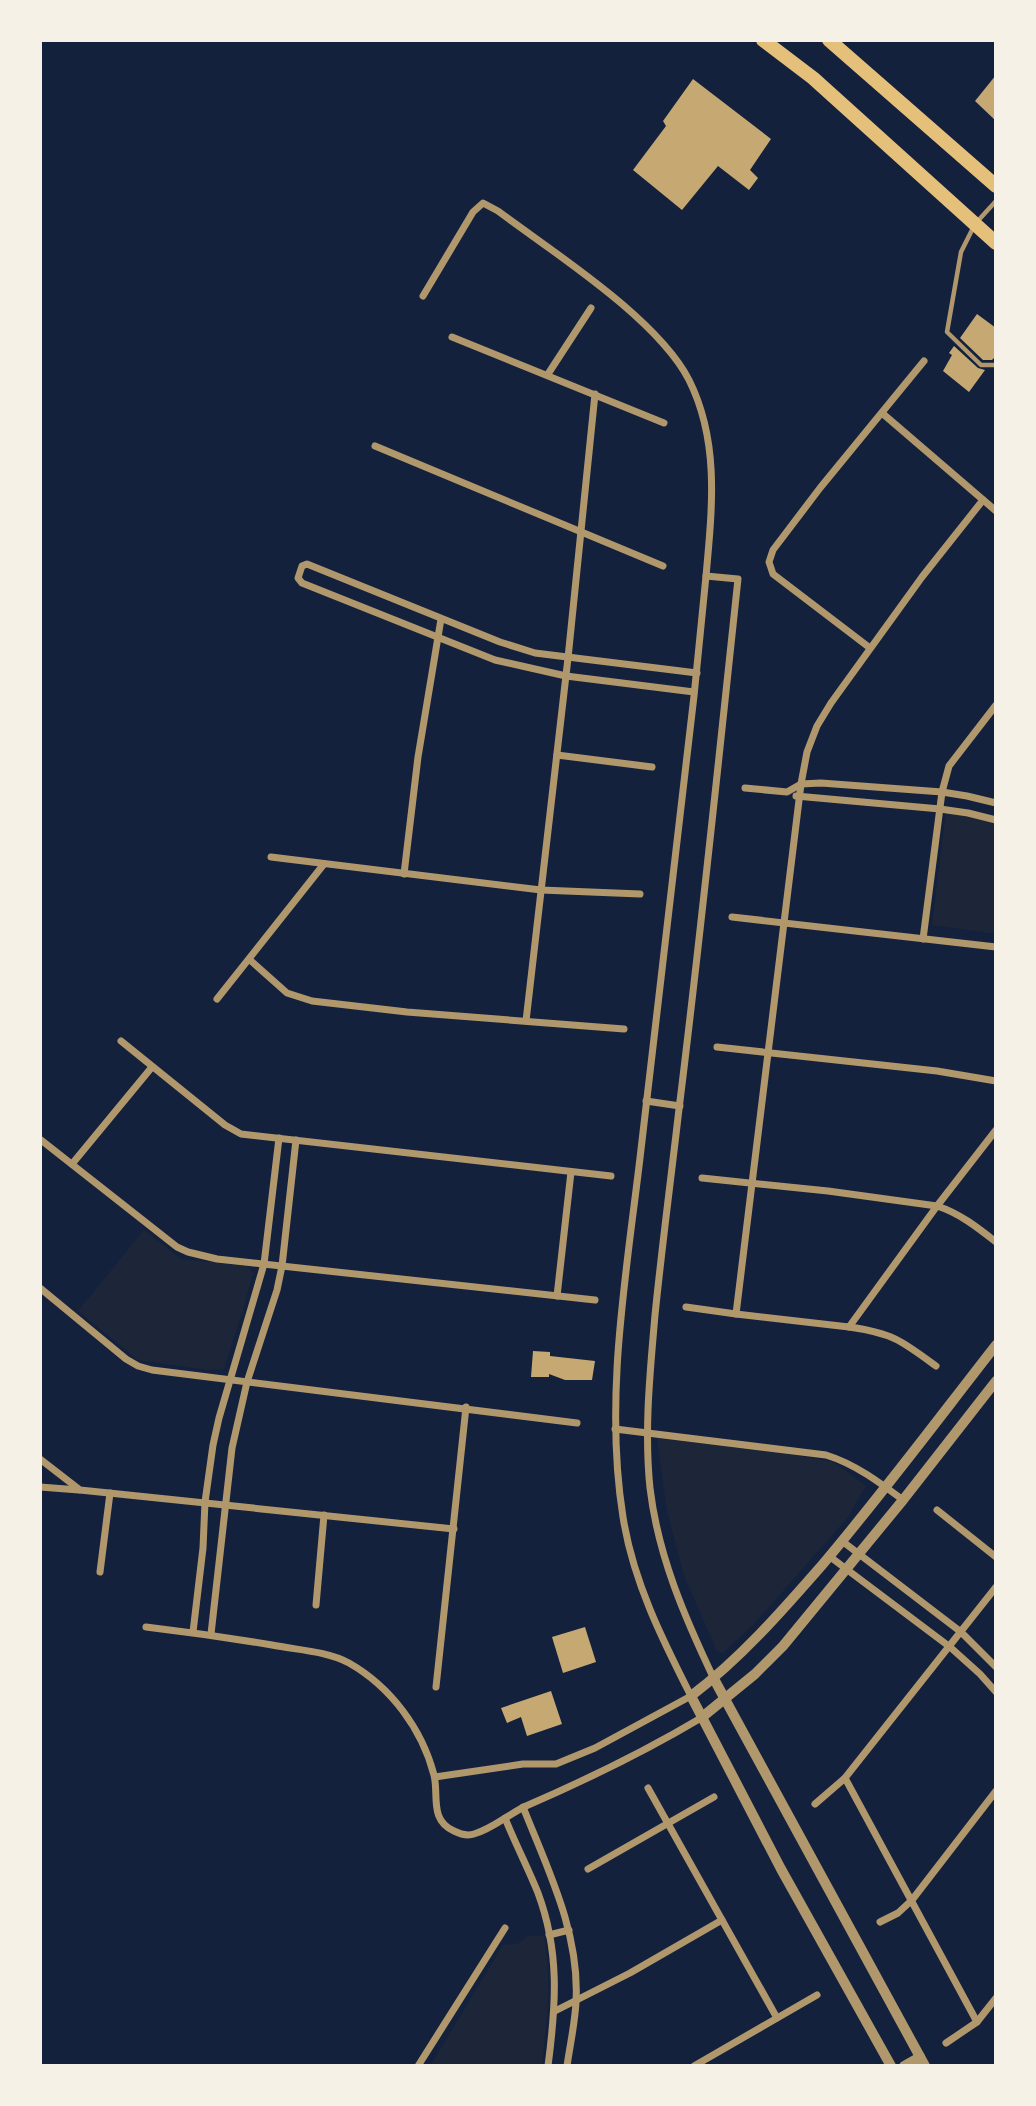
<svg xmlns="http://www.w3.org/2000/svg" width="1036" height="2106" viewBox="0 0 1036 2106" font-family="'Noto Serif',serif">
	<rect width="100%" height="100%" fill="#14213d"/>
	<!-- green -->
	<g fill="#1d2539">
		<path d="M946,812L996,823V934L932,925Z"/>
		<path d="M144,1230L181,1259L247,1266L253,1273L243,1310L224,1369L208,1370L138,1360L78,1311Z"/>
		<path d="M657,1437L728,1443L834,1462L866,1486L848,1517L754,1624L723,1653L717,1651L684,1576L666,1506Z"/>
		<path d="M528,1936H544C552,1979 547,2022 542,2066H430L503,1945L517,1944Z"/>
	</g>
	<!-- building -->
	<g fill="#c6a872">
		<path d="M996,75V121L975,101Z"/>
		<path d="M693,79L771,139L750,170L758,178L749,190L718,166L682,210L633,170L666,126L663,121Z"/>
		<path d="M977,314L996,328V356L992,360H983L960,338Z"/>
		<path d="M954,346L978,368L985,370L969,392L943,371L952,355L949,353Z"/>
		<path d="M533,1351L550,1352V1356L595,1361L592,1380H565L549,1374V1377H531Z"/>
		<path d="M585,1627L596,1662L563,1673L552,1637Z"/>
		<path d="M551,1691L562,1724L527,1736L521,1717L507,1723L501,1708Z"/>
	</g>
	<g fill="none" stroke-linecap="round" stroke-linejoin="round">
		<!-- service -->
		<path stroke="#b1986c" stroke-width="4.5" d="M996,201L975,224L961,252L947,332L981,365H996"/>
		<!-- minor -->
		<g stroke="#b1986c" stroke-width="7">
			<path d="M423,296L473,212L483,203L498,211C554,253 657,318 689,380C720,442 712,509 706,576C702,616 698,656 694,696C675,850 657,1004 640,1158C626,1276 604,1399 623,1517C633,1581 662,1639 691,1696L595,1748L556,1764H523L435,1777"/>
			<path d="M452,337L664,423"/>
			<path d="M548,374L591,308"/>
			<path d="M882,413L996,511"/>
			<path d="M375,446L663,566"/>
			<path d="M983,500L922,577L831,703L817,726L807,752L801,784L736,1314L849,1327L937,1206L996,1130"/>
			<path d="M706,576L738,579C719,756 701,933 679,1109C671,1178 662,1246 655,1315C650,1373 644,1430 650,1488C658,1556 685,1618 714,1679"/>
			<path d="M870,648L773,574L769,562L773,550L820,488L924,361"/>
			<path d="M694,692L566,676L495,660L302,583L298,578L302,566L307,564L500,642L535,653L697,673"/>
			<path d="M557,755L652,767"/>
			<path d="M745,788L787,792L801,784L821,783L942,792L967,796L996,803"/>
			<path d="M796,796L940,809L968,813L996,820"/>
			<path d="M271,857L541,890L640,894"/>
			<path d="M404,874L418,757L441,619"/>
			<path d="M732,917L996,947"/>
			<path d="M923,939L942,792L949,766L996,705"/>
			<path d="M250,960L287,993L312,1001L407,1012L624,1029"/>
			<path d="M217,999L324,864"/>
			<path d="M526,1021L568,658L595,394"/>
			<path d="M121,1041L225,1125L241,1134L611,1176"/>
			<path d="M717,1047L937,1071L996,1081"/>
			<path d="M646,1101L680,1106"/>
			<path d="M41,1140L177,1247L188,1252L217,1259L595,1300"/>
			<path d="M72,1164L152,1067"/>
			<path d="M702,1178L828,1191L937,1206C959,1213 977,1227 996,1242"/>
			<path d="M40,1288L126,1359L138,1366L152,1370L577,1423"/>
			<path d="M557,1296L571,1172"/>
			<path d="M686,1307L736,1314"/>
			<path d="M849,1327C892,1333 901,1340 936,1366"/>
			<path d="M615,1429L826,1455C855,1464 879,1482 903,1500"/>
			<path d="M40,1459L80,1490L454,1529"/>
			<path d="M40,1487L79,1490"/>
			<path d="M937,1510L996,1557"/>
			<path d="M842,1541L961,1632L996,1667"/>
			<path d="M829,1556L950,1647L980,1674L996,1692"/>
			<path d="M100,1572L110,1493"/>
			<path d="M316,1605L324,1515"/>
			<path d="M146,1627C188,1632 230,1638 272,1645C297,1650 327,1651 349,1663C391,1687 422,1729 434,1775C439,1795 429,1820 454,1831C460,1834 468,1836 474,1834C492,1829 509,1814 526,1806C586,1780 644,1752 701,1718"/>
			<path d="M193,1632L203,1548L205,1502L213,1445L219,1418L264,1264L279,1138"/>
			<path d="M211,1634L232,1448L247,1382L277,1290L282,1266L296,1140"/>
			<path d="M436,1687L466,1407"/>
			<path d="M845,1778L977,2022"/>
			<path d="M648,1788L777,2018"/>
			<path d="M815,1804L845,1778L996,1587"/>
			<path d="M523,1807C548,1870 580,1933 576,2002C575,2023 570,2045 567,2066"/>
			<path d="M505,1818C515,1843 528,1868 538,1893C560,1952 556,2005 548,2066"/>
			<path d="M588,1869L714,1797"/>
			<path d="M880,1922L898,1913L912,1900L996,1791"/>
			<path d="M549,1935L569,1930"/>
			<path d="M555,2011L630,1973L722,1920"/>
			<path d="M946,2043L977,2022L996,1998"/>
			<path d="M418,2066L505,1928"/>
			<path d="M694,2066L817,1995"/>
		</g>
		<!-- tertiary -->
		<g stroke="#b1986c" stroke-width="10">
			<path d="M714,1679L925,2066"/>
			<path d="M701,1718L755,1674L783,1646L903,1500L996,1381"/>
			<path d="M891,2066L781,1869L691,1696C741,1658 782,1611 823,1564C883,1493 939,1418 996,1345"/>
			<path d="M904,2066L920,2057"/>
		</g>
		<!-- trunk -->
		<g stroke="#e5c07b" stroke-width="14">
			<path d="M763,40L813,78L996,243"/>
			<path d="M829,40L996,186"/>
		</g>
	</g>
	<!-- border -->
	<rect width="1036" height="2106" fill="none" stroke="#f6f1e7" stroke-width="84"/>
</svg>
